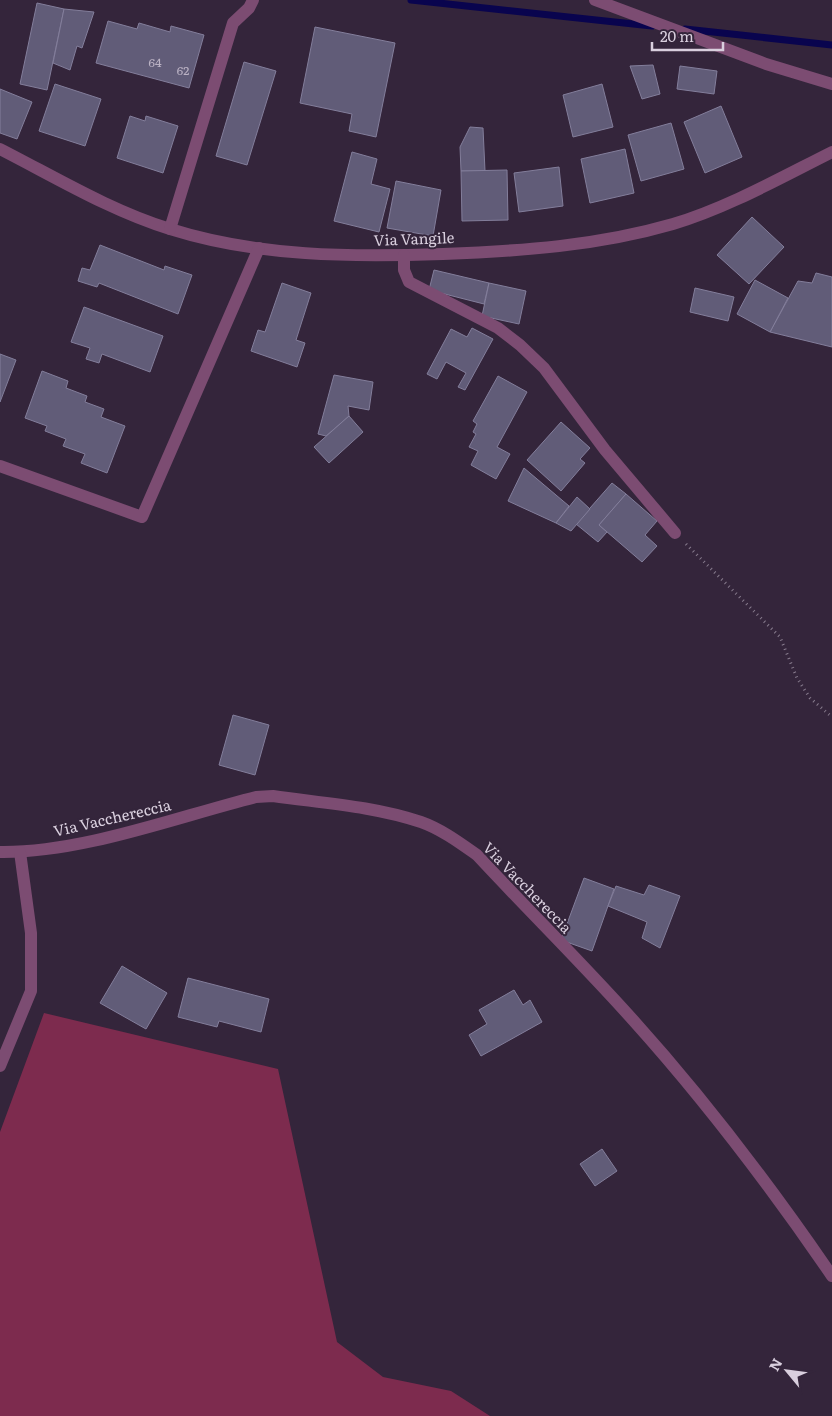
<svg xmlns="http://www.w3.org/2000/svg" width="832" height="1416" viewBox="0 0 832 1416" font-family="Literata,serif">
	<rect width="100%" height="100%" fill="#34253b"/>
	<!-- green -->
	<path fill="#7d2b4e" d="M44,1013L278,1069L337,1342L383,1377L451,1391L490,1416H0V1132Z"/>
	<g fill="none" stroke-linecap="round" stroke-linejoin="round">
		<!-- stream -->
		<g stroke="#09044e" stroke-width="7">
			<path d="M411,0L652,26"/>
			<path d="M685,29L832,45"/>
		</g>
	</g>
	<!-- building -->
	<g fill="#615c78" stroke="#837e9b">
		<path d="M37,3L64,9L47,90L20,84Z"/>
		<path d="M64,9L94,12L82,48L77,46L70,70L53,63Z"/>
		<path d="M108,21L137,29L139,23L170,32L171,26L204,35L189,88L96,63Z"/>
		<path d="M315,27L395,43L376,137L349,131L352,114L300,103Z"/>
		<path d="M244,62L276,71L247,165L216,156Z"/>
		<path d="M653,65L660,94L642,99L630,66Z"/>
		<path d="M680,66L717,71L714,94L677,89Z"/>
		<path d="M55,84L101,99L85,146L39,131Z"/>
		<path d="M602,84L613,127L573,137L563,95Z"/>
		<path d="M0,89L32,102L17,139L0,133Z"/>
		<path d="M721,106L742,157L705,173L684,122Z"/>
		<path d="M130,116L145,121L146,116L178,126L163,173L117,158Z"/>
		<path d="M671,123L684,169L641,181L628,135Z"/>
		<path d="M470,127L483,128L485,171H461L460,147Z"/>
		<path d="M625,149L634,193L590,203L581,159Z"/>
		<path d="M352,152L377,159L371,184L390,189L379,232L334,221Z"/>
		<path d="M559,167L563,206L519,212L514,173Z"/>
		<path d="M507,170L508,220L462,221L461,171Z"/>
		<path d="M396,181L441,190L433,236L387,228Z"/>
		<path d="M752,217L784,247L749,284L717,255Z"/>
		<path d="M100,245L164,270L165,266L192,275L178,314L99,283L97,287L78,281L82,268L90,270Z"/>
		<path d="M434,270L489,283L484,304L429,290Z"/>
		<path d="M816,273L832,277V347L770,332L798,281L812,283Z"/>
		<path d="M755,280L788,298L770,332L737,314Z"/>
		<path d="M282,283L311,293L296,340L305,343L297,367L251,351L258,330L265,332Z"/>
		<path d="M489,283L526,291L519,324L482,316Z"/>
		<path d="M695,288L734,297L728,321L690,312Z"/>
		<path d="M84,307L163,336L150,372L102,354L99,363L86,359L90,348L71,342Z"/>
		<path d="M472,328L493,339L465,390L458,387L466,373L446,362L437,379L427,374L451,329L467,337Z"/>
		<path d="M0,354L16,360L0,402Z"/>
		<path d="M42,371L68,381L66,388L87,396L85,402L104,409L101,417L125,426L107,473L81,463L85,454L63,446L66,439L45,431L47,426L25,418Z"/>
		<path d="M334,375L373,382L369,410L348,406L349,416L326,436L318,434Z"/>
		<path d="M498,376L527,392L497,447L510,454L496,479L471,465L478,451L469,447L476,434L473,432L477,424L473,421Z"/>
		<path d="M349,416L363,432L329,463L314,447Z"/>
		<path d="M561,422L590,448L580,459L585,463L561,491L527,460Z"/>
		<path d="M524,468L569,506L556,523L508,501Z"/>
		<path d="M612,483L626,494L599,525L607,532L598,542L576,524Z"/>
		<path d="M626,494L657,521L645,535L657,546L642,562L599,525Z"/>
		<path d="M577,497L590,509L571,531L556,523Z"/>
		<path d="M233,715L269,725L255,775L219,765Z"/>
		<path d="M584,878L614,889L592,951L561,940Z"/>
		<path d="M649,885L680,896L660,948L642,938L647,922L608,906L616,886L644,895Z"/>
		<path d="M122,966L167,993L146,1029L100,1003Z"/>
		<path d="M188,978L269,999L261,1032L219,1021L217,1027L178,1017Z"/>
		<path d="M514,990L523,1005L530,1000L542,1022L481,1056L469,1035L487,1024L479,1010Z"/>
		<path d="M602,1149L617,1171L595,1186L580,1164Z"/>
	</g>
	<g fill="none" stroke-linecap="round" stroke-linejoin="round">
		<!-- path -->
		<path stroke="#877b8d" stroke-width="3" stroke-dasharray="1 4" stroke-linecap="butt" d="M686,544L780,637L797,678L810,698L832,717"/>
		<!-- minor -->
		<g stroke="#7c4c72" stroke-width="12">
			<path d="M595,0L766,64L832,84"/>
			<path d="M0,149C55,177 111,211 170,229C259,257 351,257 443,254C521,251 597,246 673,224C727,208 782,177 832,152"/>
			<path d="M170,229L233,23L249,8L253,0"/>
			<path d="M404,255V270L409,282L498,328L520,345L544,368L605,450L675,533"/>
			<path d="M0,466L142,517L259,248"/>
			<path d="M0,852C82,853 176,817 256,797L273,796C322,803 373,806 421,822C441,829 460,843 477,855C528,910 582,963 633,1020C705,1100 771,1187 832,1276"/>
			<path d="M0,1066L31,991V933L20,852"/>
		</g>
	</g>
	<g text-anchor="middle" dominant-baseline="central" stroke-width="4" stroke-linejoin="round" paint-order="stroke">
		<!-- number labels -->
		<g font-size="12" fill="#bbb2c4">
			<text x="155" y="62">64</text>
			<text x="183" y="70">62</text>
		</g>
		<!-- street labels -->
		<g font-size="15" fill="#d9cfde" stroke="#34253b">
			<text transform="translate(414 238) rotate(-2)">Via Vangile</text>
			<text transform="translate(112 817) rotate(-13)">Via Vacchereccia</text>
			<text transform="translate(528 887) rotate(46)">Via Vacchereccia</text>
		</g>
	</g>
	<!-- north arrow -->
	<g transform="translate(787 1371) rotate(299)" stroke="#34253b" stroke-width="4" paint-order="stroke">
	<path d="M0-4L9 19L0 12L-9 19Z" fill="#d9cfde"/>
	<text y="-8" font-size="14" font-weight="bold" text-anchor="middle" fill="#d9cfde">N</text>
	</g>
	<!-- scale -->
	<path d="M652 42v8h71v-8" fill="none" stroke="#d9cfde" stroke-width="2.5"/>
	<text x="660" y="42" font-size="15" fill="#d9cfde" stroke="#34253b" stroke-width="4" paint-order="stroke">20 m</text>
</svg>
